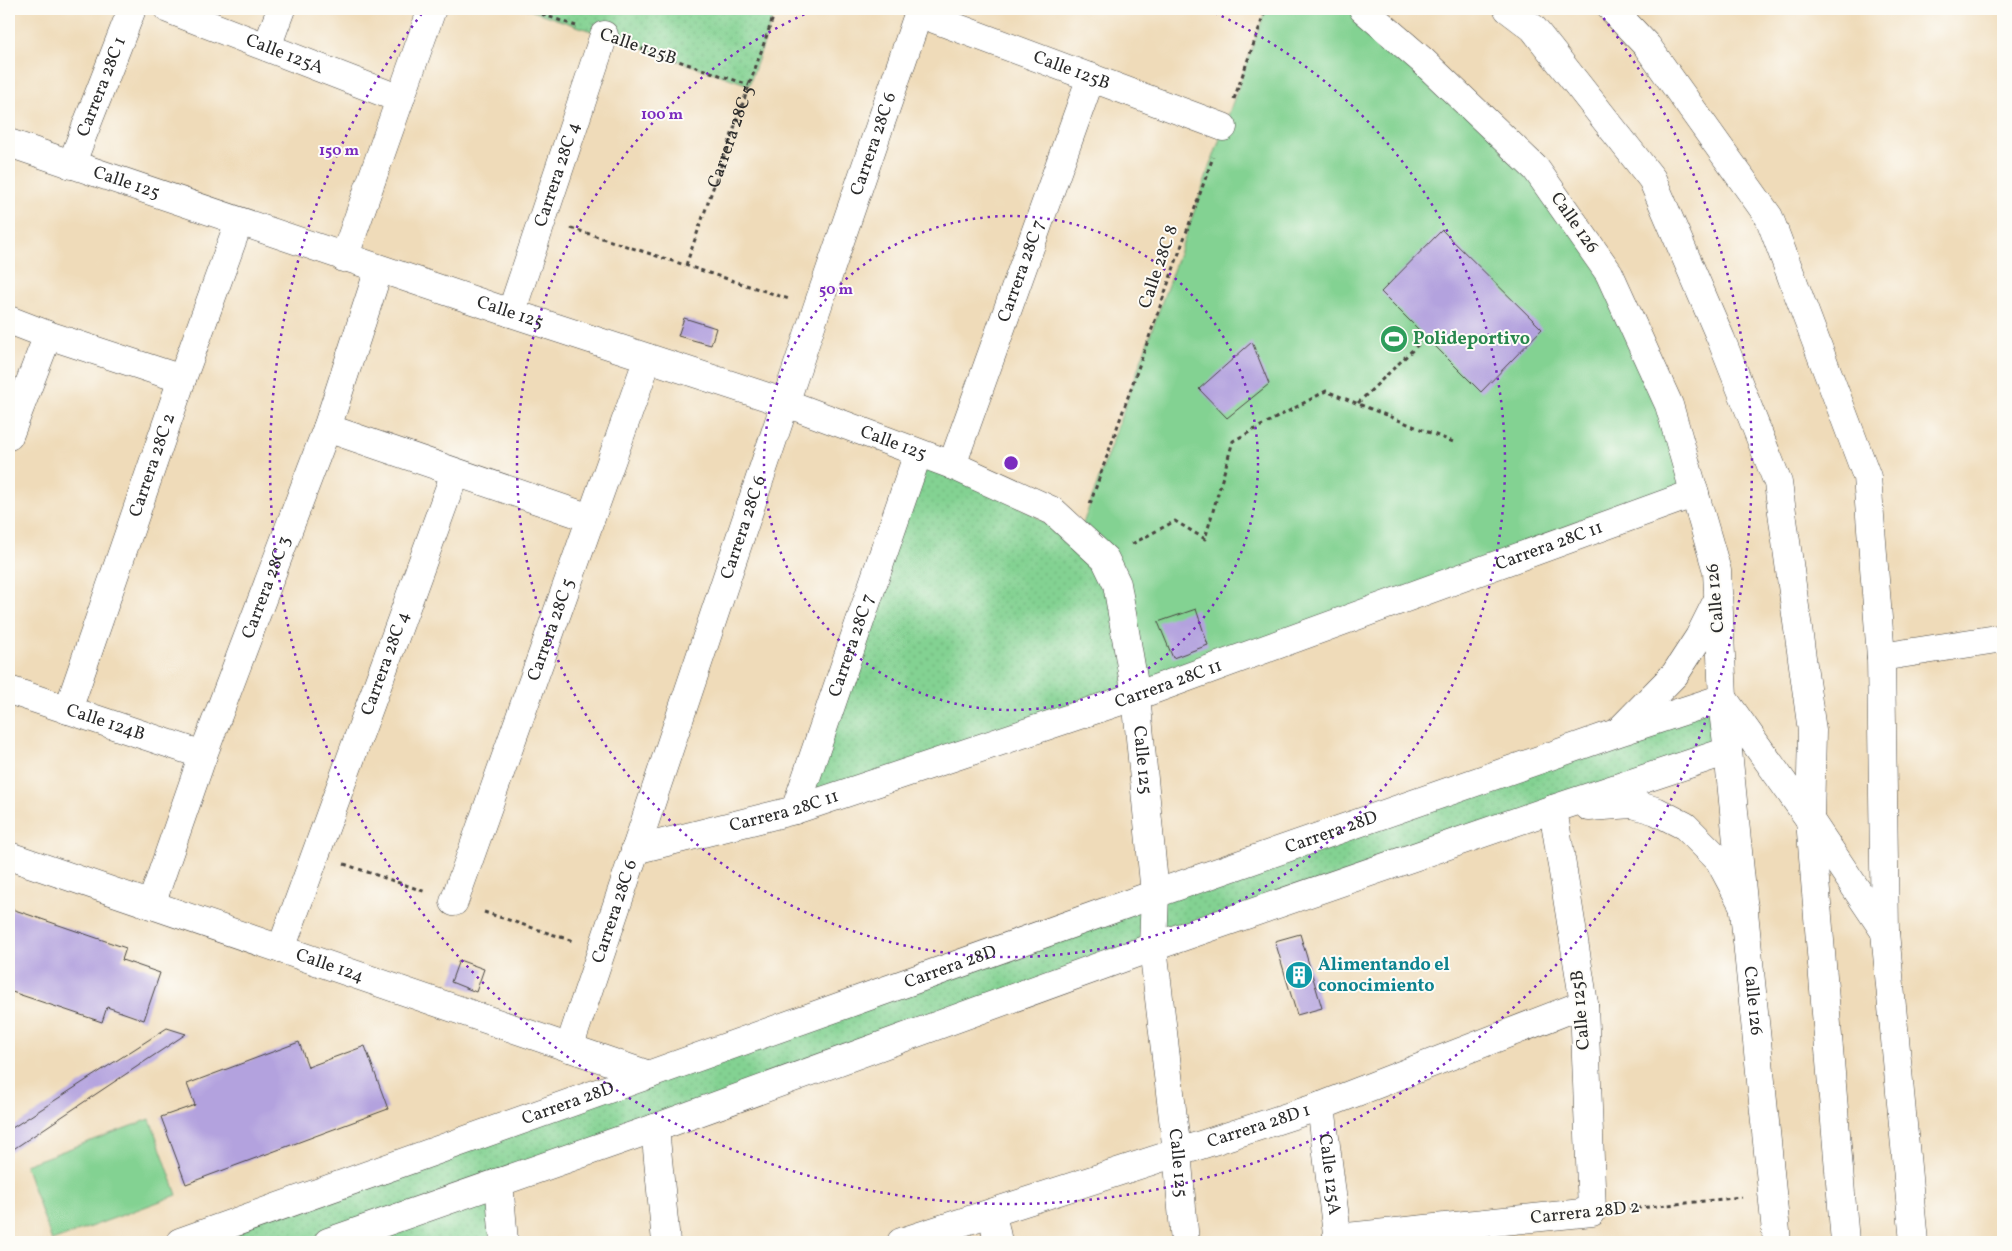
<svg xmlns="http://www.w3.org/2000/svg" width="2012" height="1251" viewBox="0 0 2012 1251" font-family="Vollkorn,serif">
	<defs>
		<pattern id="grass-dots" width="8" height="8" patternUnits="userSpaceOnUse" patternTransform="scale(1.25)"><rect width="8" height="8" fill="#83d292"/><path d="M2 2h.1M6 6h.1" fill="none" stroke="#71b47e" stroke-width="1.8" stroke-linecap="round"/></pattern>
	</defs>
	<rect width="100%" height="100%" fill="#fdfcf7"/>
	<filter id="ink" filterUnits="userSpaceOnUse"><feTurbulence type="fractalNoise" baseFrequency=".02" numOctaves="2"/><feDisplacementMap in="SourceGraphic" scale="10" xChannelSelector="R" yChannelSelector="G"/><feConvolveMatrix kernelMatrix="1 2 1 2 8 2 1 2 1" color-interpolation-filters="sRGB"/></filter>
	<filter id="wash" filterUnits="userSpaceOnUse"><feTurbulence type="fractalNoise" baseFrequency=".0096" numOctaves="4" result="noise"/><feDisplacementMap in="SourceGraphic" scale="20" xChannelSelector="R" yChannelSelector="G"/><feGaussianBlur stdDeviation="1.12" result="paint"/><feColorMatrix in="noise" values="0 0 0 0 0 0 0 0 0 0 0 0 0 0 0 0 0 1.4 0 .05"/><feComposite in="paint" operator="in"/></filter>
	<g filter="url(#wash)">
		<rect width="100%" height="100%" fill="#efdbb9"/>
		<!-- grass -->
		<g fill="url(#grass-dots)" stroke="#577e5e">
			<path d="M527,9H776L749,85Z"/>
			<path d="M918,453L952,465L1105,559L1136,696L795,810Z"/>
			<path d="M1723,698L1728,751L499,1182L504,1242H180Z"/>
		</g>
		<!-- pitch -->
		<g fill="#83d292" stroke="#577e5e">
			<path d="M1266,9H1363L1536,169L1609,273L1695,493L1136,696L1117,584L1079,535Z"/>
			<path d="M150,1119L177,1195L52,1241L25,1165Z"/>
		</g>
		<g id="blocks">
			<!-- building -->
			<g fill="#b3a2de">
				<path d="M1442,230L1542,329L1481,392L1381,292Z"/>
				<path d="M684,318L716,328L711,345L678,336Z"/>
				<path d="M1252,342L1269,384L1227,418L1199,389Z"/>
				<path d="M1196,609L1208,645L1173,658L1158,622Z"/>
				<path d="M9,908L126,948L122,960L160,973L144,1020L107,1007L102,1022L9,991Z"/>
				<path d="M1300,934L1322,1008L1297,1015L1275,941Z"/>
				<path d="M459,960L484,969L476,992L451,982Z"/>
				<path d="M167,1028L186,1034L9,1152V1130Z"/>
				<path d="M299,1042L308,1067L365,1046L388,1109L186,1184L161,1117L195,1105L187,1084Z"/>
			</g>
		</g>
	</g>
	<g filter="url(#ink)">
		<use href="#blocks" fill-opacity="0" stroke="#484540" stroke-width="1"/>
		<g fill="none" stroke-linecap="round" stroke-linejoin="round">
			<defs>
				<g id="street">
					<path id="s2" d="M168,9L400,99"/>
					<path d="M1508,9L1533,28L1652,179L1721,339L1778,483L1812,731L1810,820L1845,1242"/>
					<path d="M1612,9L1647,46L1769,217L1867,477L1881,657L1885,932L1914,1242"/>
					<path id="s3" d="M918,13L1223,127"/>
					<path d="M267,47L281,9"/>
					<path id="s4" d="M9,143L511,313L786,403L952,465L1053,511L1105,559L1117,584L1136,696L1155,894L1153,947L1177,1152L1185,1242"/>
					<path id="s5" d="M71,165L132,9"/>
					<path d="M344,258L432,9"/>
					<path id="s6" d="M511,313L604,35"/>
					<path d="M9,320L48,335L182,379"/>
					<path d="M327,428L590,518"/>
					<path d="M9,436L48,335"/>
					<path id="s7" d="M952,465L1091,77"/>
					<path d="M1881,657L2003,638"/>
					<path id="s8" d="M9,690L203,755"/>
					<path d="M1723,698L1810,820L1885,932"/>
					<path id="s9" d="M68,710L182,379L239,222"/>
					<path id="s10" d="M1728,751L1777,1242"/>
					<path id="s11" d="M795,810L918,453"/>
					<path id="s12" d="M635,850L795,810L1136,696L1695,493"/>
					<path id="s13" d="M9,856L649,1075"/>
					<path id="s14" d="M454,902L648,358"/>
					<path id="s15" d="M151,905L203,755L327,428L379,269"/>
					<path id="s16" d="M281,949L455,473"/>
					<path id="s17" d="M569,1048L817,308L920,9"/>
					<path id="s18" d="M1321,1106L1338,1242"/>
					<path d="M655,1128L666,1242"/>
					<path d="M499,1182L504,1242"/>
					<path d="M992,1213L998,1242"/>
					<path d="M1337,1238L1592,1212L1584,1004L1553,809"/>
					<path id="s19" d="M901,1242L1321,1106L1584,1004"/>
				</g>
				<g id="secondary">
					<path d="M1621,729L1675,674L1699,637L1717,601"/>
					<path d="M1589,807L1633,804L1656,811L1685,826L1719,860L1744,907"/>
					<path id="s20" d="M180,1242L1155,894L1619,732L1723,698"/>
					<path d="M328,1242L655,1128L1153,947L1553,809L1728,751L1724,719L1717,571L1669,405L1609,273L1536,169L1423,61L1363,9"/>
				</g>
			</defs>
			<!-- street casing -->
			<use href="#street" stroke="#484540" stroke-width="29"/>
			<!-- secondary casing -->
			<use href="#secondary" stroke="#484540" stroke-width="29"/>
			<!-- path -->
			<g stroke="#484540" stroke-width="3" stroke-dasharray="4 4" stroke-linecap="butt">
				<path d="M527,9L576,26"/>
				<path d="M634,46L749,85"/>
				<path d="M1234,99L1266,9"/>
				<path d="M571,228L789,299"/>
				<path id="s1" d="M686,265L776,9"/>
				<path d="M1358,403L1426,337"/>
				<path d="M1090,504L1213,157"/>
				<path d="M1132,544L1175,521L1205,539L1233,441L1326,391L1453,442"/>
				<path d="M344,864L426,892"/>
				<path d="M484,912L573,941"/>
				<path d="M1621,1210L1742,1197"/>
			</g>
			<!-- street -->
			<use href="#street" stroke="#fff" stroke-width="28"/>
			<!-- secondary -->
			<use href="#secondary" stroke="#fff" stroke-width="28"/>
		</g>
	</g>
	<!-- distance rings -->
	<g fill="none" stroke="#7b2cbf" stroke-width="2.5" stroke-dasharray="2.5 5">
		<circle cx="1011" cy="463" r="247"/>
		<path d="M1208 10A494 494 0 1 1 814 10"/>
		<path d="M1599 12A741 741 0 1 1 423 12"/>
	</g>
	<!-- icons -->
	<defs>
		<symbol id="stadium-disc" viewBox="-11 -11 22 22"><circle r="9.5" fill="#2e9e5b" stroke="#fdfcf7"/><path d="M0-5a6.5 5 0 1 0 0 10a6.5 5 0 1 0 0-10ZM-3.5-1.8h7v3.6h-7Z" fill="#fff"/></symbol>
		<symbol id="building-disc" viewBox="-11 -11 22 22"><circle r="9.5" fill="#0f9aa8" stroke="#fdfcf7"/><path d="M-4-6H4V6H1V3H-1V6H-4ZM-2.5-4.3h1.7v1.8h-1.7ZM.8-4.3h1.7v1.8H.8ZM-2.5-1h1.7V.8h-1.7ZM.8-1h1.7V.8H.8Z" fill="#fff"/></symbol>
	</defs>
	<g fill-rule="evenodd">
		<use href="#stadium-disc" x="1378" y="323" width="32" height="32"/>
		<use href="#building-disc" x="1283" y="959" width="32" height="32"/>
	</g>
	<g text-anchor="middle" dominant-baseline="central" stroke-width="4" stroke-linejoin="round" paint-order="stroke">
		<!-- street labels -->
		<g font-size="18" fill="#2b2b2b" stroke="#fdfcf7">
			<text transform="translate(638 47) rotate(19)">Calle 125B</text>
			<text stroke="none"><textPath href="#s2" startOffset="125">Calle 125A</textPath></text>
			<text stroke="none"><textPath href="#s3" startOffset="164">Calle 125B</textPath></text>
			<text stroke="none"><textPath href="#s5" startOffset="84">Carrera 28C 1</textPath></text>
			<text stroke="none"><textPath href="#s1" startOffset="136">Carrera 28C 5</textPath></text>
			<text stroke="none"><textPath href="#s17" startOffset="954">Carrera 28C 6</textPath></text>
			<text stroke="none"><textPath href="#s6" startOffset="146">Carrera 28C 4</textPath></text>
			<text stroke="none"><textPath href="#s4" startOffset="124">Calle 125</textPath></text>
			<text transform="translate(1574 223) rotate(55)">Calle 126</text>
			<text transform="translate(1159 267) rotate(-71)">Calle 28C 8</text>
			<text stroke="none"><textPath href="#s7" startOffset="206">Carrera 28C 7</textPath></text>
			<text stroke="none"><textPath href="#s4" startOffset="529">Calle 125</textPath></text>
			<text stroke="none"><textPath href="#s4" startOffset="934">Calle 125</textPath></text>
			<text stroke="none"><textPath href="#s9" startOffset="259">Carrera 28C 2</textPath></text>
			<text stroke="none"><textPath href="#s17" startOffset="549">Carrera 28C 6</textPath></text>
			<text stroke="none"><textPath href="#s12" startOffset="964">Carrera 28C 11</textPath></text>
			<text stroke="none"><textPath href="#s15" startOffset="338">Carrera 28C 3</textPath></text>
			<text transform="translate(1716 598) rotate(-95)">Calle 126</text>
			<text stroke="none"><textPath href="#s14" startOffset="289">Carrera 28C 5</textPath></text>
			<text stroke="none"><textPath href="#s11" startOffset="174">Carrera 28C 7</textPath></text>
			<text stroke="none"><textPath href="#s16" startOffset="304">Carrera 28C 4</textPath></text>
			<text stroke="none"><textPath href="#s12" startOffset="559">Carrera 28C 11</textPath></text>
			<text stroke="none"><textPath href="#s8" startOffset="102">Calle 124B</textPath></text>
			<text stroke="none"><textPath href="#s4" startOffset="1384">Calle 125</textPath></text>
			<text stroke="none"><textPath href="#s12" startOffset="154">Carrera 28C 11</textPath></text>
			<text stroke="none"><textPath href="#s20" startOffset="1222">Carrera 28D</textPath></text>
			<text stroke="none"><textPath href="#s17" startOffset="144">Carrera 28C 6</textPath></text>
			<text stroke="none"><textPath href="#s13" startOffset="339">Calle 124</textPath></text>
			<text stroke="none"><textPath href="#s20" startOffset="818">Carrera 28D</textPath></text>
			<text stroke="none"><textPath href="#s10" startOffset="251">Calle 126</textPath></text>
			<text transform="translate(1581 1010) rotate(-95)">Calle 125B</text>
			<text stroke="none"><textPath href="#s20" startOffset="412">Carrera 28D</textPath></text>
			<text stroke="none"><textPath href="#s19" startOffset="376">Carrera 28D 1</textPath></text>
			<text stroke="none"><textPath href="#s4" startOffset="1789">Calle 125</textPath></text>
			<text stroke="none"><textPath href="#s18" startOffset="69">Calle 125A</textPath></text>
			<text transform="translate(1585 1213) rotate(-6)">Carrera 28D 2</text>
		</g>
		<!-- leisure labels -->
		<g font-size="18" font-weight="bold" fill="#27864d" stroke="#fdfcf7" text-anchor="start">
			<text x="1413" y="339">Polideportivo</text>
		</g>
		<!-- culture labels -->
		<g font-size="18" font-weight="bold" fill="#0d838f" stroke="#fdfcf7" text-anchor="start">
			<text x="1318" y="965">Alimentando el<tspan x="1318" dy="21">conocimiento</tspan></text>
		</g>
	</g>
	<circle cx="1011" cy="463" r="8" fill="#7b2cbf" stroke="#fdfcf7" stroke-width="2.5"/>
	<g font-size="15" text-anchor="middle" font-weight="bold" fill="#7b2cbf" stroke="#fdfcf7" stroke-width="4" stroke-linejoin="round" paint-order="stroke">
		<text x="662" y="119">100 m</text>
		<text x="339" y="155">150 m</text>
		<text x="836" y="294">50 m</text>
	</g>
	<!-- margin -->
	<rect width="2012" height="1251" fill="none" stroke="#fdfcf7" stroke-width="30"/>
</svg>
